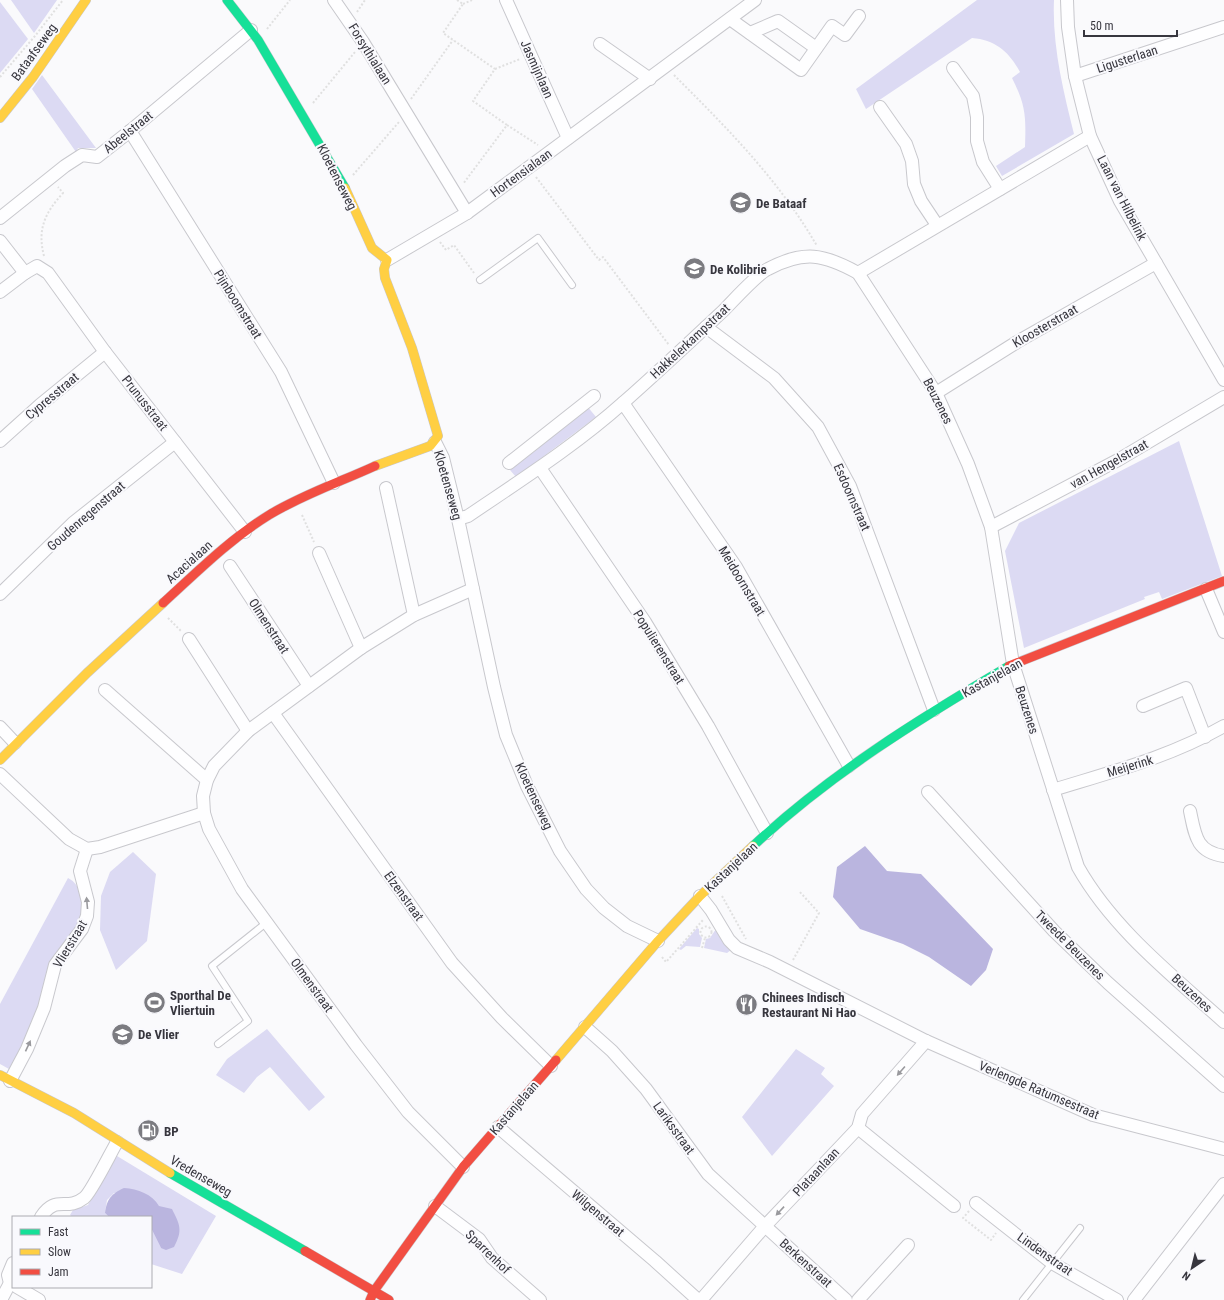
<svg xmlns="http://www.w3.org/2000/svg" width="1224" height="1300" viewBox="0 0 1224 1300" font-family="'Roboto Condensed',sans-serif">
	<rect width="100%" height="100%" fill="#fafafc"/>
	<!-- green -->
	<g fill="#dcdaf3">
		<path d="M11,0H57L34,33Z"/>
		<path d="M977,0H1054C1052,45 1063,90 1074,134L1002,176L996,166L1025,147C1026,116 1026,106 1012,78L1020,72C1009,52 996,40 972,38L866,109L856,89Z"/>
		<path d="M0,2L28,39L0,73Z"/>
		<path d="M42,75L96,148H78L76,152L32,89Z"/>
		<path d="M587,406L596,417L516,477L510,470L539,448L536,444Z"/>
		<path d="M1179,441L1222,576L1162,599L1159,592L1144,597L1145,599L1024,648L1005,551L1019,523Z"/>
		<path d="M133,852L156,874L147,941L116,970L100,930L101,896L110,872Z"/>
		<path d="M68,878C82,885 83,902 83,917L23,1048L9,1069L0,1064V1004Z"/>
		<path d="M697,928L699,929V934L702,938L700,947L686,946L681,950L679,949Z"/>
		<path d="M716,929L731,950L727,953L704,948L706,939L710,938Z"/>
		<path d="M267,1029L325,1097L309,1111L270,1067L257,1077L244,1093L216,1075L227,1059Z"/>
		<path d="M796,1049L825,1068L821,1074L834,1086L772,1156L742,1117Z"/>
		<path d="M117,1156L216,1216L182,1274L151,1264V1228L161,1248L159,1206L114,1193L107,1200L105,1213L109,1217H73L70,1215L73,1210L88,1205Z"/>
	</g>
	<!-- water -->
	<g fill="#bab5df">
		<path d="M865,846L887,871L921,874L993,949L986,970L971,986L929,957L903,944L860,929L833,897L837,867Z"/>
		<path d="M124,1188C138,1189 152,1194 159,1206L172,1209C180,1225 183,1230 174,1247L166,1250L161,1248L151,1228V1217H109L105,1213C107,1199 111,1194 124,1188Z"/>
	</g>
	<g fill="none" stroke-linecap="round" stroke-linejoin="round">
		<defs>
			<g id="lane">
				<path d="M480,280L538,238L572,285"/>
				<path d="M218,1044L248,1021L212,966L266,923"/>
				<path d="M1023,1300L1080,1228"/>
			</g>
			<g id="street">
				<path d="M334,0L363,42L467,213"/>
				<path d="M506,0L568,138"/>
				<path d="M1067,0L1068,27L1075,76L1090,136L1120,201L1224,380"/>
				<path d="M730,19L801,70L832,26L845,35L859,16"/>
				<path d="M750,33L778,21L816,48"/>
				<path d="M600,44L650,79"/>
				<path d="M953,68L973,96L977,117V141L983,162L1000,189"/>
				<path d="M1075,76L1224,27"/>
				<path d="M880,107L906,144L912,161L914,184L921,201L937,225"/>
				<path d="M130,131L281,372L334,483"/>
				<path d="M0,218L65,166L82,155L97,157L130,131L251,30"/>
				<path d="M0,241L25,273"/>
				<path d="M387,260L467,213L755,0"/>
				<path d="M858,273L936,393L968,464L991,527L1013,664L1078,867C1113,929 1172,975 1224,1022"/>
				<path d="M0,292L25,273L37,266L48,273L105,352L245,532"/>
				<path d="M706,327L774,378L818,427L850,486L934,710"/>
				<path d="M936,393L1017,342L1156,263"/>
				<path d="M623,403L736,567L849,766"/>
				<path d="M0,441L40,405L105,352"/>
				<path d="M435,442L443,458L458,519L494,687L506,735L527,786L560,851L586,889L604,908L627,926L658,941"/>
				<path d="M509,463L594,396"/>
				<path d="M540,468L645,622L708,726L767,833"/>
				<path d="M386,488L414,615"/>
				<path d="M458,519L468,516C521,480 576,445 624,402C658,372 691,341 724,310C733,301 757,274 768,269C804,250 824,254 858,273L1090,136"/>
				<path d="M991,527L1118,460L1224,397"/>
				<path d="M319,553L361,648"/>
				<path d="M230,566L309,686"/>
				<path d="M1206,589L1224,632"/>
				<path d="M0,594L73,523L175,442"/>
				<path d="M189,639L248,731"/>
				<path d="M105,690L207,780"/>
				<path d="M1143,706L1186,688L1205,737"/>
				<path d="M273,713L452,963L502,1018L551,1066"/>
				<path d="M0,727L15,743"/>
				<path d="M0,774L69,839L87,849L100,847L204,813"/>
				<path d="M1053,790C1111,772 1170,757 1224,726"/>
				<path d="M928,792L1054,931L1108,983L1224,1086"/>
				<path d="M1190,811C1195,835 1196,852 1224,856"/>
				<path d="M700,896L711,910L729,940L737,948L770,962L926,1041L1093,1115L1224,1149"/>
				<path d="M585,1027L612,1051L646,1089L708,1174L846,1300"/>
				<path d="M10,1081L27,1049L44,1008L55,965L82,929L87,916L88,902L80,871L87,849"/>
				<path d="M498,1127L655,1261L698,1300"/>
				<path d="M858,1128L954,1206"/>
				<path d="M463,1167L408,1112L356,1045L242,889L209,829L204,813L203,796L207,780L214,766L248,731L361,648L414,615L473,589"/>
				<path d="M976,1203L1052,1263L1117,1300"/>
				<path d="M435,1206L479,1239L492,1258L540,1300"/>
				<path d="M41,1217C56,1194 66,1212 84,1198C91,1193 111,1152 117,1142"/>
				<path d="M13,1263L8,1275L10,1283L13,1285"/>
				<path d="M17,1287L39,1300"/>
				<path d="M1,1300L10,1283"/>
				<path d="M701,1300L765,1226L858,1128L862,1114L926,1041"/>
				<path d="M858,1300L908,1245"/>
				<path d="M1134,1300L1224,1184"/>
			</g>
			<g id="fast">
				<path d="M227,0L258,40L345,188"/>
				<path d="M753,846C830,774 919,719 1009,666"/>
				<path d="M170,1173L305,1251"/>
			</g>
			<g id="slow">
				<path d="M0,118L33,77L86,0"/>
				<path d="M345,188L372,248L387,260L384,269L385,278L412,348L438,436L430,446L375,466"/>
				<path d="M0,760L87,673L163,603"/>
				<path d="M556,1060L658,941L700,896L753,846"/>
				<path d="M0,1075L74,1113L170,1173"/>
			</g>
			<g id="jam">
				<path d="M163,603C197,572 230,539 269,515C302,495 340,482 375,466"/>
				<path d="M1009,666L1224,581"/>
				<path d="M305,1251L389,1300"/>
				<path d="M370,1300L374,1291L463,1167L556,1060"/>
			</g>
		</defs>
		<!-- lane casing -->
		<use href="#lane" stroke="#c8c8cd" stroke-width="8"/>
		<!-- street casing -->
		<use href="#street" stroke="#c8c8cd" stroke-width="14"/>
		<!-- fast casing -->
		<use href="#fast" stroke="#c8c8cd" stroke-width="10"/>
		<!-- slow casing -->
		<use href="#slow" stroke="#c8c8cd" stroke-width="10"/>
		<!-- jam casing -->
		<use href="#jam" stroke="#c8c8cd" stroke-width="10"/>
		<!-- path -->
		<g stroke="#e0e0e0" stroke-width="2" stroke-dasharray="2 2" stroke-linecap="butt">
			<path d="M457,0L463,4L443,33L495,69L473,101L507,125L463,184"/>
			<path d="M463,4L472,0"/>
			<path d="M357,12L365,0"/>
			<path d="M267,29L290,0"/>
			<path d="M495,69L520,59"/>
			<path d="M674,75C727,128 779,180 817,246"/>
			<path d="M0,77L35,36L63,0"/>
			<path d="M411,99L453,40"/>
			<path d="M313,103L355,52"/>
			<path d="M507,125L538,145"/>
			<path d="M353,175L399,122"/>
			<path d="M536,177L599,260L603,257L669,345"/>
			<path d="M440,242L446,250L454,245L474,273"/>
			<path d="M44,256C37,229 45,213 63,193L58,187"/>
			<path d="M302,515L314,542"/>
			<path d="M168,618L181,631"/>
			<path d="M722,896L746,939"/>
			<circle cx="706" cy="932" r="5.5"/>
			<path d="M702,948L705,938"/>
			<path d="M662,957L666,962L703,920"/>
			<path d="M793,960L819,913L799,891"/>
			<path d="M969,1211L963,1218L991,1240L996,1233"/>
		</g>
		<!-- lane -->
		<use href="#lane" stroke="#fefeff" stroke-width="6"/>
		<!-- street -->
		<use href="#street" stroke="#fefeff" stroke-width="12"/>
		<!-- fast -->
		<use href="#fast" stroke="#16e098" stroke-width="9"/>
		<!-- slow -->
		<use href="#slow" stroke="#ffcf43" stroke-width="9"/>
		<!-- jam -->
		<use href="#jam" stroke="#f24e42" stroke-width="9"/>
	</g>
	<!-- one-way arrows -->
	<defs><path id="oneway-solid" d="M-6-.8H1V-3.2L6.5 0L1 3.2V.8H-6Z"/></defs>
	<g fill="#9a9a9e">
		<use href="#oneway-solid" transform="translate(87 903) rotate(-95)"/>
		<use href="#oneway-solid" transform="translate(28 1046) rotate(-65)"/>
		<use href="#oneway-solid" transform="translate(901 1071) rotate(131)"/>
		<use href="#oneway-solid" transform="translate(780 1211) rotate(133)"/>
	</g>
	<!-- icons -->
	<defs>
		<symbol id="school-disc" viewBox="-11 -11 22 22"><circle r="9.5" fill="#7b7b80" stroke="#f9f9fd"/><path d="M0-5L7-2L0 1L-7-2ZM-4 1L0 2.5L4 1V4Q0 6-4 4Z" fill="#fff"/></symbol>
		<symbol id="stadium-disc" viewBox="-11 -11 22 22"><circle r="9.5" fill="#7b7b80" stroke="#f9f9fd"/><path d="M0-5a6.5 5 0 1 0 0 10a6.5 5 0 1 0 0-10ZM-3.5-1.8h7v3.6h-7Z" fill="#fff"/></symbol>
		<symbol id="restaurant-disc" viewBox="-11 -11 22 22"><circle r="9.5" fill="#7b7b80" stroke="#f9f9fd"/><path d="M-5-6h1v4h1v-4h1v4h1v-4h1v5L-1.5 .5V6h-2V.5L-5-1ZM5-6V6H3V1.5H1.5Q1.5-4 5-6Z" fill="#fff"/></symbol>
		<symbol id="fuel-disc" viewBox="-11 -11 22 22"><circle r="9.5" fill="#7b7b80" stroke="#f9f9fd"/><path d="M-5.5-6h7V0h2V4h1.3V-2.5L3-4.5l.8-.8L6-3V5H2.5V1h-1V6h-7ZM-4.2-4.7v3.2H.2V-4.7Z" fill="#fff"/></symbol>
	</defs>
	<g fill-rule="evenodd">
		<use href="#school-disc" x="728" y="190" width="25" height="25"/>
		<use href="#school-disc" x="682" y="256" width="25" height="25"/>
		<use href="#stadium-disc" x="142" y="990" width="25" height="25"/>
		<use href="#restaurant-disc" x="734" y="992" width="25" height="25"/>
		<use href="#school-disc" x="110" y="1022" width="25" height="25"/>
		<use href="#fuel-disc" x="136" y="1118" width="25" height="25"/>
	</g>
	<g text-anchor="middle" dominant-baseline="central" stroke-width="4" stroke-linejoin="round" paint-order="stroke">
		<!-- street labels -->
		<g font-size="13" fill="#37363e" stroke="#f9f9fd">
			<text transform="translate(34 52) rotate(-54)">Bataafseweg</text>
			<text transform="translate(370 54) rotate(58)">Forsythialaan</text>
			<text transform="translate(1127 59) rotate(-18)">Ligusterlaan</text>
			<text transform="translate(537 69) rotate(66)">Jasmijnlaan</text>
			<text transform="translate(128 132) rotate(-39)">Abeelstraat</text>
			<text transform="translate(521 173) rotate(-36)">Hortensialaan</text>
			<text transform="translate(337 177) rotate(63)">Kloetenseweg</text>
			<text transform="translate(1122 198) rotate(63)">Laan van Hilbelink</text>
			<text transform="translate(238 304) rotate(58)">Pijnboomstraat</text>
			<text transform="translate(1045 326) rotate(-30)">Kloosterstraat</text>
			<text transform="translate(690 341) rotate(-43)">Hakkelerkampstraat</text>
			<text transform="translate(52 396) rotate(-40)">Cypresstraat</text>
			<text transform="translate(938 401) rotate(63)">Beuzenes</text>
			<text transform="translate(145 403) rotate(52)">Prunusstraat</text>
			<text transform="translate(1109 464) rotate(-29)">van Hengelstraat</text>
			<text transform="translate(448 485) rotate(74)">Kloetenseweg</text>
			<text transform="translate(852 497) rotate(66)">Esdoornstraat</text>
			<text transform="translate(86 516) rotate(-41)">Goudenregenstraat</text>
			<text transform="translate(189 562) rotate(-42)">Acacialaan</text>
			<text transform="translate(742 581) rotate(59)">Meidoornstraat</text>
			<text transform="translate(269 626) rotate(57)">Olmenstraat</text>
			<text transform="translate(659 647) rotate(58)">Populierenstraat</text>
			<text transform="translate(992 678) rotate(-29)">Kastanjelaan</text>
			<text transform="translate(1027 710) rotate(72)">Beuzenes</text>
			<text transform="translate(1130 766) rotate(-17)">Meijerink</text>
			<text transform="translate(534 796) rotate(65)">Kloetenseweg</text>
			<text transform="translate(731 867) rotate(-43)">Kastanjelaan</text>
			<text transform="translate(404 896) rotate(54)">Elzenstraat</text>
			<text transform="translate(70 944) rotate(-59)">Vlierstraat</text>
			<text transform="translate(1070 945) rotate(45)">Tweede Beuzenes</text>
			<text transform="translate(312 985) rotate(54)">Olmenstraat</text>
			<text transform="translate(1192 993) rotate(43)">Beuzenes</text>
			<text transform="translate(1039 1090) rotate(23)">Verlengde Ratumsestraat</text>
			<text transform="translate(514 1108) rotate(-49)">Kastanjelaan</text>
			<text transform="translate(674 1128) rotate(54)">Lariksstraat</text>
			<text transform="translate(816 1172) rotate(-47)">Plataanlaan</text>
			<text transform="translate(201 1176) rotate(30)">Vredenseweg</text>
			<text transform="translate(598 1213) rotate(40)">Wilgenstraat</text>
			<text transform="translate(488 1252) rotate(44)">Sparrenhof</text>
			<text transform="translate(1045 1254) rotate(35)">Lindenstraat</text>
			<text transform="translate(806 1263) rotate(42)">Berkenstraat</text>
		</g>
		<!-- poi labels -->
		<g font-size="13" font-weight="bold" fill="#37363e" stroke="#f9f9fd" text-anchor="start">
			<text x="756" y="203">De Bataaf</text>
			<text x="710" y="269">De Kolibrie</text>
			<text x="170" y="995">Sporthal De<tspan x="170" dy="15">Vliertuin</tspan></text>
			<text x="762" y="997">Chinees Indisch<tspan x="762" dy="15">Restaurant Ni Hao</tspan></text>
			<text x="138" y="1034">De Vlier</text>
			<text x="164" y="1131">BP</text>
		</g>
	</g>
	<!-- legend -->
	<rect x="12" y="1216" width="140" height="72" fill="#f9f9fd" stroke="#ababb1"/>
	<rect x="20" y="1229" width="20" height="6" fill="#16e098" stroke="#ababb1"/>
	<text x="48" y="1236" font-size="12" fill="#37363e">Fast</text>
	<rect x="20" y="1249" width="20" height="6" fill="#ffcf43" stroke="#ababb1"/>
	<text x="48" y="1256" font-size="12" fill="#37363e">Slow</text>
	<rect x="20" y="1269" width="20" height="6" fill="#f24e42" stroke="#ababb1"/>
	<text x="48" y="1276" font-size="12" fill="#37363e">Jam</text>
	<!-- north arrow -->
	<g transform="translate(1192 1268) rotate(215)" stroke="#f9f9fd" stroke-width="3" paint-order="stroke">
	<path d="M0-3L7 15L0 10L-7 15Z" fill="#37363e"/>
	<text y="-6" font-size="11" font-weight="bold" text-anchor="middle" fill="#37363e">N</text>
	</g>
	<!-- scale -->
	<path d="M1084 30v6h93v-6" fill="none" stroke="#37363e" stroke-width="2"/>
	<text x="1090" y="30" font-size="12" fill="#37363e" stroke="#f9f9fd" stroke-width="3" paint-order="stroke">50 m</text>
</svg>
